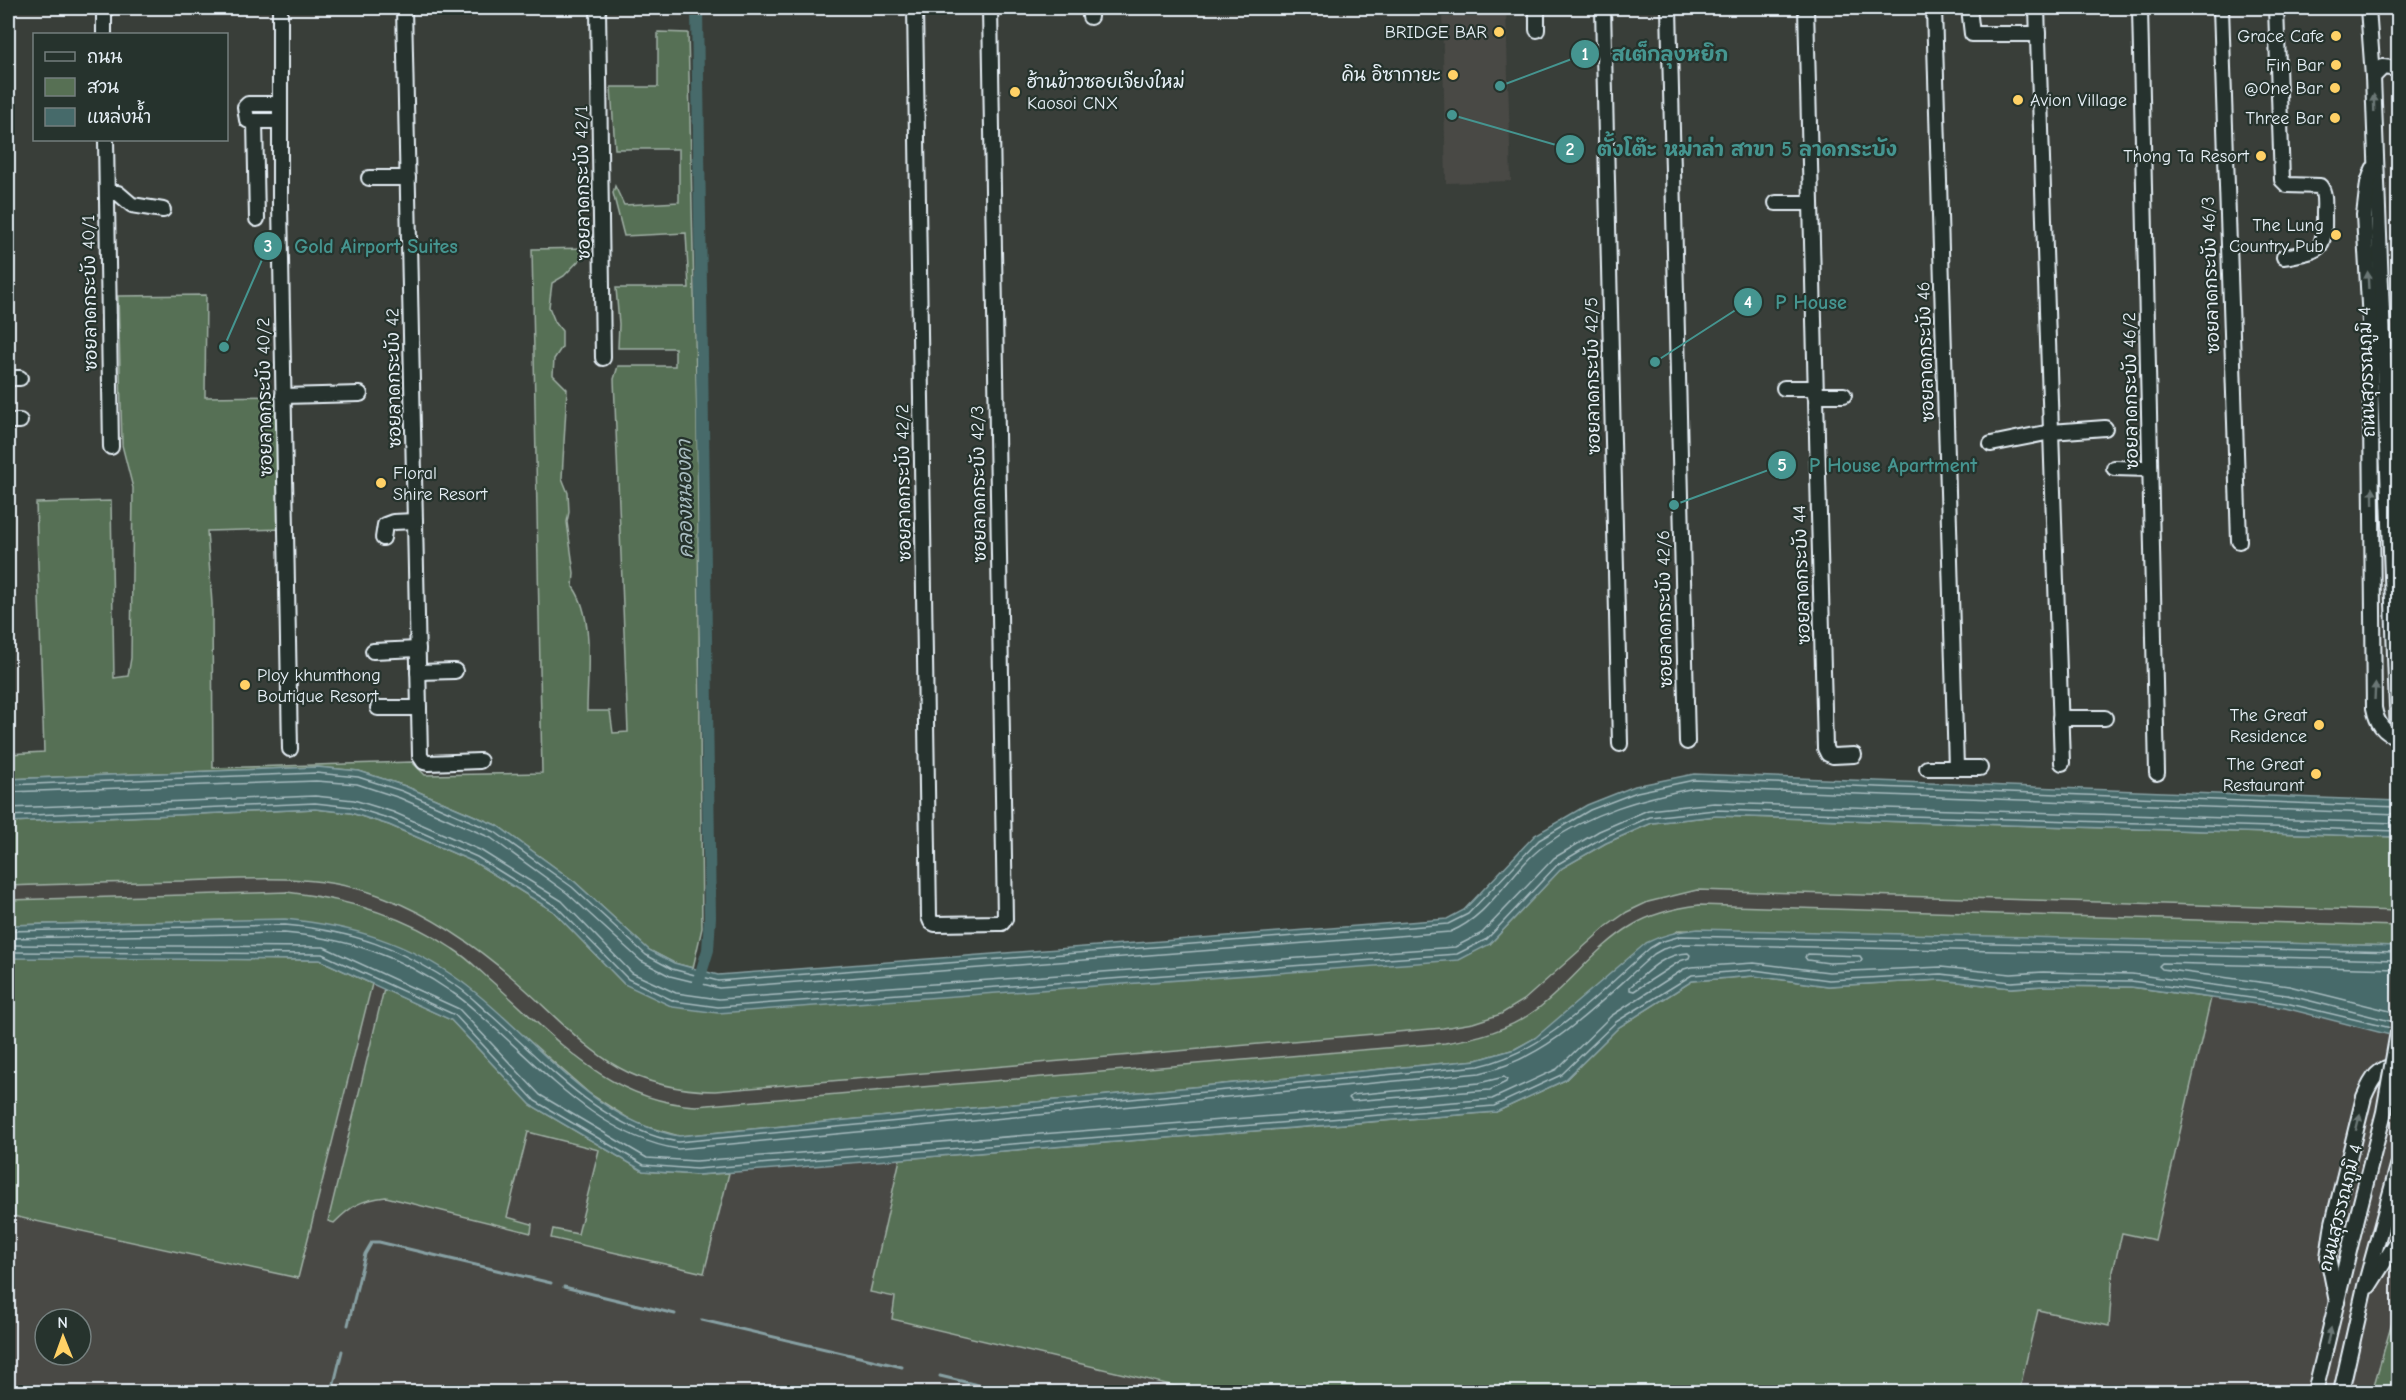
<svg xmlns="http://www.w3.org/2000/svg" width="2406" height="1400" viewBox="0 0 2406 1400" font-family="'Comic Neue','Playpen Sans Thai',sans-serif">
	<rect width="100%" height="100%" fill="#393e39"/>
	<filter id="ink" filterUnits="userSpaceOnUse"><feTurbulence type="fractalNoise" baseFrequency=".0167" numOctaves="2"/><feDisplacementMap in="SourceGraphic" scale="12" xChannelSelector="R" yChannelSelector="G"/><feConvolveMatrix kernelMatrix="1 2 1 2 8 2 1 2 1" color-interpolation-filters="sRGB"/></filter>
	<g filter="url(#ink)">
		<!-- built -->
		<g fill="#494945" fill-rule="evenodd">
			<path d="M1442,8H1506L1511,181L1446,183Z"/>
			<path d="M280,836L576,974L1456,983L1582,891L2398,866V1392H8V844ZM45,1319H81V1355H45Z"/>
		</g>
		<!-- green -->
		<g fill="#577054" stroke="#a0b0a6" stroke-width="1.5">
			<path d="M658,32L688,33L697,422L702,928L693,968L674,963L649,950L575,882L498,826L405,786L359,771L317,767L8,779V754L44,752L36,503L111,501L114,678L128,676L131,658L133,488L122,445L118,296L206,295L205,397L280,396L284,529L207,531L212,604L213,768L412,762L425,775L542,773L532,249L591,248L564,276L552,283L549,307L555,322L562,331V347L554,359L553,375L567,389L562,478L568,493L569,512L567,522L574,573L573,587C595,617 587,674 587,711H610L613,733L628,732L614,379L618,366H675V348H618L619,324L616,288H689L686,233L624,236L613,193L615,186L624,205L679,202V149H615L611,87H658Z"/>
			<path d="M315,809L351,813L389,825L474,862L553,911L624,984L1490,944L1562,868L1606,843L1652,823L1716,816L2398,837V911L1697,890L1648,902L1627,912L1607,926L1524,1000L1501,1014L1473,1023L1443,1028L715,1091C615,1090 583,1040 515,980C476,946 435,917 386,898C322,872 252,879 184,881C125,882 66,884 8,886V822Z"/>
			<path d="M287,892C347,899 403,915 453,949C466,957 477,968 488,978C553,1034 603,1100 696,1106L1445,1043C1477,1038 1509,1030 1536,1010C1570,985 1596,946 1633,925C1653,913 1676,908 1699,905L2398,926V946L1679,930L1535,1038L1515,1049L1477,1060L679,1136L637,1124L590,1094L463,983L229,920L8,925V900Z"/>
			<path d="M8,957L320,960L372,984L298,1278L8,1215Z"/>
			<path d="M1754,976L1828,986L1941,980L2011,988L2043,986L2131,987L2211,998L2155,1240L2122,1233L2113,1271L2109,1326L2038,1310L2019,1392H1200L892,1319L895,1297L870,1292L900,1159L1496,1112L1565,1080L1619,1027L1692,981Z"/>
			<path d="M384,989L451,1020L531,1105L643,1171L697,1175L729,1173L704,1273L551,1238L553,1229L578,1234L599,1150L528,1132L507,1217L532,1224L531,1233L386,1197C361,1200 352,1205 334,1223L328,1221Z"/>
			<path d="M2398,1302V1392H2372Z"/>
		</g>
		<!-- water -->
		<g fill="#466a6a" stroke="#87a0a3" stroke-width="1.5">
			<path d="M317,767L359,771L405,786L498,826L575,882L649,950L674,963L718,975L1447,919L1464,910L1535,835L1587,805L1635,786L1694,774L2398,801V837L1716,816L1652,823L1606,843L1562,868L1490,944L1459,960L718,1013L673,1007L624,984L553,911L474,862L389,825L351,813L315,809L8,822V779Z"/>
			<path d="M285,919C353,926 407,942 462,982C533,1034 588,1119 679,1136L1477,1060L1515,1049L1535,1038L1646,943C1663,934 1679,931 1698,929L2398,946V1037L2285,1008L2131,987L2043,986L2011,988L1941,980L1828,986L1754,976L1692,981L1619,1027L1565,1080L1496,1112L697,1175L643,1171L531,1105L451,1020L320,960L8,958V925Z"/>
		</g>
		<!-- pier -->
		<g fill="#393e39">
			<path d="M2392,798H2398V840H2393Z"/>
			<path d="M2395,943H2398V1040L2388,1037Z"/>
		</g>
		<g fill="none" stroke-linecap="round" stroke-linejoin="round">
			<!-- shore -->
			<g stroke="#a7bbbf" stroke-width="1.5">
				<path d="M8,785L316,773L358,777L402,791L495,832L572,887L646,955L672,969L718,981L1448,924L1468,914L1539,840L1590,810L1637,792L1694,780L2398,807"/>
				<path d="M8,792L316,781L357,784L400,798L491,838L567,893L641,961L670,976L719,988L1450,932C1492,915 1510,870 1545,845C1590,812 1642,798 1695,788L2398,814"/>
				<path d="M8,808L315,796L354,800L393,812L480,850L562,901L632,973L676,993L719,999L1455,947L1482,933L1554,858L1599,831L1648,810L1714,803L2398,823"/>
				<path d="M8,816L315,803L352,807L391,819L477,857L557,907L628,979L674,1001L718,1007L1457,954L1487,939L1558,864L1602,838L1650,817L1715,810L2398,831"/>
				<path d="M8,931L285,925C352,931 402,948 458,987C470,995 481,1007 492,1016C547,1065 603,1129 678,1142L1479,1066C1548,1051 1598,993 1650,948L1660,942L1681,936L2398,952"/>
				<path d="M8,938L284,933C350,939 398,955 453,993C466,1001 477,1013 488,1022C544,1071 601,1137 678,1149L1480,1073C1551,1058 1601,1000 1654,954L1663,949L1682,944L2398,960"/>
				<path d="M8,945L324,947L459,1009L540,1095L647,1158L696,1161L1492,1099L1557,1069L1611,1016L1684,969L1691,967L1754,963L1829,972L1941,967L2011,974L2043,972L2132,974L2287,995L2398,1023"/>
				<path d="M8,952L322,954L455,1015L535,1101L644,1165L696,1169L1494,1106L1561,1075L1616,1022L1692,975L1754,970L1829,980L1941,974L2011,982L2043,980L2131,981L2286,1003L2391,1028"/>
				<path d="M1688,953L1690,955L1689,958L1680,961L1634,991L1630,990V987C1648,971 1663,954 1688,953Z"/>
				<path d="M1808,954L1860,956L1862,959L1860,962L1829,963L1807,960L1805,957Z"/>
				<path d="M2398,969L2162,963L2159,966L2162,969L2289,986L2398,1013"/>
				<path d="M1504,1077L1507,1079L1506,1082L1490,1090L1352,1101L1349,1098L1352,1095L1479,1083Z"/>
			</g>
			<!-- stream -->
			<g stroke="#87a0a3" stroke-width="3">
				<path d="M564,1287L675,1314"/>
				<path d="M702,1320L902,1367"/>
				<path d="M348,1325L365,1254L372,1242H379L551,1283"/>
				<path d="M940,1376L1007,1392"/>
				<path d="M332,1392L342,1351"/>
			</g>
			<!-- canal -->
			<path stroke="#466a6a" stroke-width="12" d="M697,986L708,950L710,917L697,8"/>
			<defs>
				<g id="minor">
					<path d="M104,8V34"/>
					<path d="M280,8V205L290,749"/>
					<path d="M404,8L420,756L424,762L428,763L480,761"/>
					<path d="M598,8L603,358"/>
					<path d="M915,8L929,917L931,922L935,924L998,923H1002L1005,919L990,8"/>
					<path d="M1090,8V17"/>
					<path d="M1537,8V30"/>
					<path d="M1603,8L1620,744"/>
					<path d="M1669,8L1687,742"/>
					<path d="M1806,8L1825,748L1828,754L1833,756L1854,755"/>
					<path d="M1934,8L1956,768"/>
					<path d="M1969,8L1972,34H2038"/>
					<path d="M2037,8L2062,763"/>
					<path d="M2140,8L2157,773"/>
					<path d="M2221,8L2239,541"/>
					<path d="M2276,8L2282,180L2287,185L2320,186C2326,193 2324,205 2324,214C2325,253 2320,250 2284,257"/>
					<path d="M2368,8L2373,77L2398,734"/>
					<path d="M2373,77L2383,67L2398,69"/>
					<path d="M255,121L257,219"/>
					<path d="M279,121H249L247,120L245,107L248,104H279"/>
					<path d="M106,140L111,447"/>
					<path d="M2373,169L2368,183L2364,215L2370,322L2374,708C2377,723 2383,733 2398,737"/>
					<path d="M369,178H408"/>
					<path d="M107,193H118L132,205L163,210"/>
					<path d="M1776,203H1809"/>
					<path d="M8,378H20"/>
					<path d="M1784,388H1815"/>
					<path d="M1815,395H1844"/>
					<path d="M283,396L360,394"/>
					<path d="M8,421H20"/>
					<path d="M1991,444L2051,432L2105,428"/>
					<path d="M2114,468L2150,469"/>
					<path d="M383,538L385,525L393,522L415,521"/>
					<path d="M373,651L418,649"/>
					<path d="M418,672L455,671"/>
					<path d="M378,708H419"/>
					<path d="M2060,718H2105"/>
					<path d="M1927,768H1980"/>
					<path d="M2369,1286L2398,1240"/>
					<path d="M2337,1302L2328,1257L2333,1223L2364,1097C2372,1078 2378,1068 2398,1064"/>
					<path d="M2315,1392L2356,1222"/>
					<path d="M2341,1392L2365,1286L2398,1166"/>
				</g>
			</defs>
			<!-- minor casing -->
			<use href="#minor" stroke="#e8f1f8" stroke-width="18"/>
			<!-- minor -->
			<use href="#minor" stroke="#26332d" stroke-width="14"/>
			<defs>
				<path id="minor-bridge" d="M2356,1222L2384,1112L2398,1032"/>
			</defs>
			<!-- minor-bridge casing -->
			<use href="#minor-bridge" stroke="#e8f1f8" stroke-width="18" stroke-linecap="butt"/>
			<!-- minor-bridge -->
			<use href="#minor-bridge" stroke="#26332d" stroke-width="14"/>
		</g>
		<!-- one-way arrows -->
		<defs><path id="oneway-solid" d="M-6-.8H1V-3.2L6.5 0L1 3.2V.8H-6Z" transform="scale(1.5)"/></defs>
		<g fill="#6a7674">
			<use href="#oneway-solid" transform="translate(2374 103) rotate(-92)"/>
			<use href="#oneway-solid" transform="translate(2368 280) rotate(-93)"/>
			<use href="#oneway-solid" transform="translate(2373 496) rotate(-91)"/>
			<use href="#oneway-solid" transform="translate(2375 691) rotate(-87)"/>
			<use href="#oneway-solid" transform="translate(2358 1122) rotate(-76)"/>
			<use href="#oneway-solid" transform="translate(2329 1336) rotate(-76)"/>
		</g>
	</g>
	<!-- markers -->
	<g fill="#ffd166" stroke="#26332d" stroke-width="2">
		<circle cx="1499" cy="32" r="6"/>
		<circle cx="2336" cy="36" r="6"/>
		<circle cx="2336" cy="65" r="6"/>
		<circle cx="1453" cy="75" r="6"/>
		<circle cx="2335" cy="88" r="6"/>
		<circle cx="1015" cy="92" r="6"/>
		<circle cx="2018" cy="100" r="6"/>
		<circle cx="2335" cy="118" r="6"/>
		<circle cx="2261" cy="156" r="6"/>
		<circle cx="2336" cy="235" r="6"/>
		<circle cx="381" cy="483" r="6"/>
		<circle cx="245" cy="685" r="6"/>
		<circle cx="2319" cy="725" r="6"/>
		<circle cx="2316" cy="774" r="6"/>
	</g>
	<g text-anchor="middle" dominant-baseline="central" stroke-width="4.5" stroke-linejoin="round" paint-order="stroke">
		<!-- poi labels -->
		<g font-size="18" fill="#e8f1f8" stroke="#26332d" text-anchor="end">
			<text x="1487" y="32">BRIDGE BAR</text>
			<text x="2324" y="36">Grace Cafe</text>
			<text x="2324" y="65">Fin Bar</text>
			<text x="1441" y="75">คิน อิซากายะ</text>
			<text x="1027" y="82" text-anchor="start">ฮ้านข้าวซอยเจียงใหม่<tspan x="1027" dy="21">Kaosoi CNX</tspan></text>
			<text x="2323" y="88">@One Bar</text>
			<text x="2030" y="100" text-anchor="start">Avion Village</text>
			<text x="2323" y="118">Three Bar</text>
			<text x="2249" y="156">Thong Ta Resort</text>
			<text x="2324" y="225">The Lung<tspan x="2324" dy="21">Country Pub</tspan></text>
			<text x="393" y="473" text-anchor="start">Floral<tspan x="393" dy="21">Shire Resort</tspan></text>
			<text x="257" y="675" text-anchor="start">Ploy khumthong<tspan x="257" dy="21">Boutique Resort</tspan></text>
			<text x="2307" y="715">The Great<tspan x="2307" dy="21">Residence</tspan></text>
			<text x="2304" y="764">The Great<tspan x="2304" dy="21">Restaurant</tspan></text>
		</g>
		<!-- street labels -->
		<g font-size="18" fill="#e8f1f8" stroke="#26332d">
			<text transform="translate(583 183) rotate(-91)">ซอยลาดกระบัง 42/1</text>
			<text transform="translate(2211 275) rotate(-92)">ซอยลาดกระบัง 46/3</text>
			<text transform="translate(90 293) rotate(-91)">ซอยลาดกระบัง 40/1</text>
			<text transform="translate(1926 352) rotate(-92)">ซอยลาดกระบัง 46</text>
			<text transform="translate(2367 372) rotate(-92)">ถนนสุวรรณภูมิ 4</text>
			<text transform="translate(1593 376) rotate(-91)">ซอยลาดกระบัง 42/5</text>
			<text transform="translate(394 378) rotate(-91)">ซอยลาดกระบัง 42</text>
			<text transform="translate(2131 391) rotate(-91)">ซอยลาดกระบัง 46/2</text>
			<text transform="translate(265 397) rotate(-91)">ซอยลาดกระบัง 40/2</text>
			<text transform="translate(904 483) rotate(-91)">ซอยลาดกระบัง 42/2</text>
			<text transform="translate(979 484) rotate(-91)">ซอยลาดกระบัง 42/3</text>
			<text transform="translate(1802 575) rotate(-92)">ซอยลาดกระบัง 44</text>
			<text transform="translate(1665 609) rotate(-91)">ซอยลาดกระบัง 42/6</text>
			<text transform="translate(2341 1208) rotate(-76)">ถนนสุวรรณภูมิ 4</text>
		</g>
		<!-- water labels -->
		<g font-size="20" font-style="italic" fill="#a7bbbf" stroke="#26332d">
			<text transform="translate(685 499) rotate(-91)">คลองหนองคา</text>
		</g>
	</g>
	<!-- callouts -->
	<path fill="none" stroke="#459590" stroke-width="2" d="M1500 86L1585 54M1452 115L1570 149M224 347L268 246M1655 362L1748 302M1674 505L1782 465"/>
	<g fill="#459590" stroke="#26332d" stroke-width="2">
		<circle cx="1500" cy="86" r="6"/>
		<circle cx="1452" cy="115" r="6"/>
		<circle cx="224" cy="347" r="6"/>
		<circle cx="1655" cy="362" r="6"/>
		<circle cx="1674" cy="505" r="6"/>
		<circle cx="1585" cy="54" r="15"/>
		<circle cx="1570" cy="149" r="15"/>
		<circle cx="268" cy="246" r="15"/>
		<circle cx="1748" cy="302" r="15"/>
		<circle cx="1782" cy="465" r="15"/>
	</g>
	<g font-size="18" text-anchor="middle" font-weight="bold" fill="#fff">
		<text x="1585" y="60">1</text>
		<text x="1570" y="155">2</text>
		<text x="268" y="252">3</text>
		<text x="1748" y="308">4</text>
		<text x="1782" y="471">5</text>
	</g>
	<g font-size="20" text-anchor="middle" font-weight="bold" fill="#459590" stroke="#26332d" stroke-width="4.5" stroke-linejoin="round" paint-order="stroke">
		<text x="1670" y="61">สเต็กลุงหยิก</text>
		<text x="1747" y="156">ตั้งโต๊ะ หม่าล่า สาขา 5 ลาดกระบัง</text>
		<text x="376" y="253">Gold Airport Suites</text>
		<text x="1811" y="309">P House</text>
		<text x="1893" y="472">P House Apartment</text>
	</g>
	<!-- margin -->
	<rect width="2406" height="1400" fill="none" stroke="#26332d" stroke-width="30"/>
	<rect x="15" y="15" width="2376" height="1370" fill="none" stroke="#e8f1f8" stroke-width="2" filter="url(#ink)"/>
	<!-- legend -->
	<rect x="33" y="33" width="195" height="108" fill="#26332d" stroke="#747f7e" stroke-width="1.5"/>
	<rect x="45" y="52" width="30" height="9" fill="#26332d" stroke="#747f7e" stroke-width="1.5"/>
	<text x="87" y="63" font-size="18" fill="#e8f1f8">ถนน</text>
	<rect x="45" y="78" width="30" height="18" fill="#577054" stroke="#747f7e" stroke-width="1.5"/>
	<text x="87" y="93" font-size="18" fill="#e8f1f8">สวน</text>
	<rect x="45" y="108" width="30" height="18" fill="#466a6a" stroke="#747f7e" stroke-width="1.5"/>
	<text x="87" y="123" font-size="18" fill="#e8f1f8">แหล่งน้ำ</text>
	<!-- north arrow -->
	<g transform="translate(63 1337) rotate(359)"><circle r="28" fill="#26332d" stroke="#747f7e" stroke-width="1.5"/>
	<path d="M0-4.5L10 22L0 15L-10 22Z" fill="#ffd166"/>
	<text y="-9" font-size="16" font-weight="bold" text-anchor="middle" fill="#e8f1f8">N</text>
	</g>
</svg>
